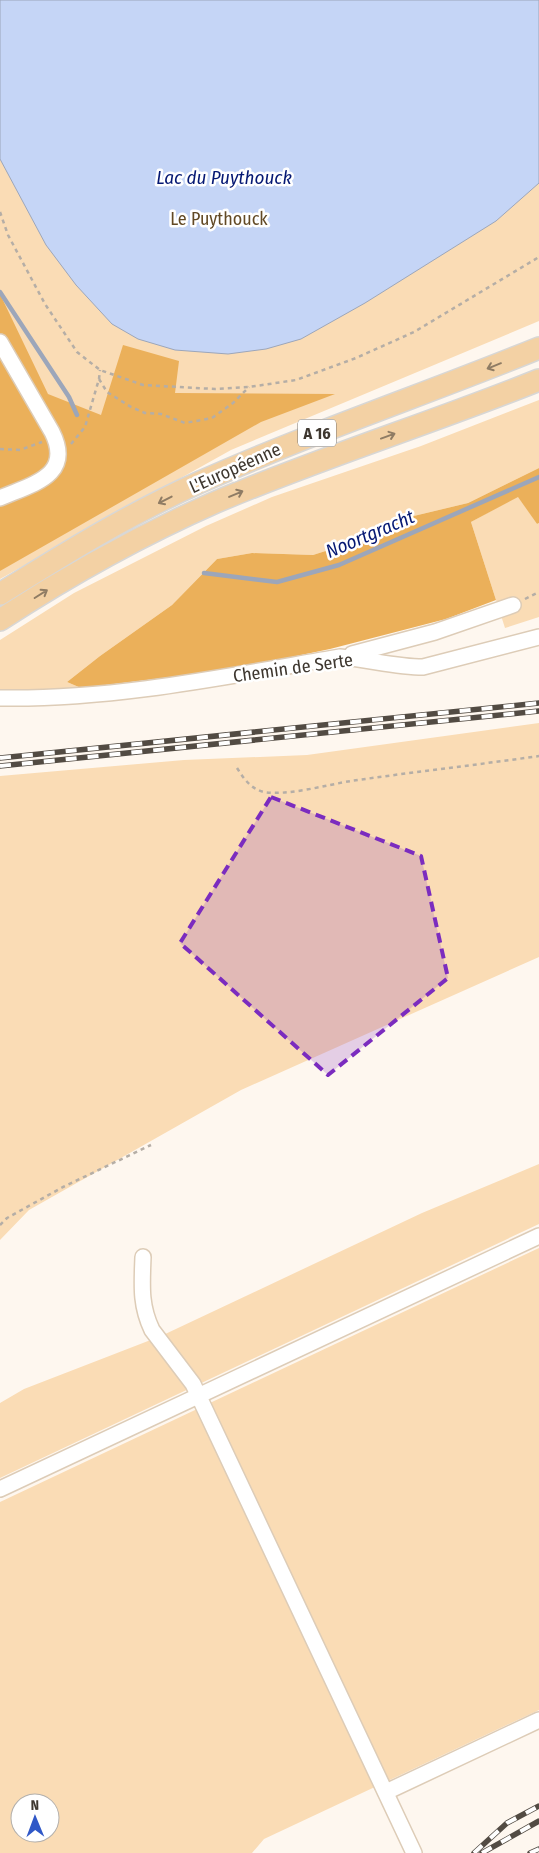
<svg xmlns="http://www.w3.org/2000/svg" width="539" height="1853" viewBox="0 0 539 1853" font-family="'Fira Sans Condensed',sans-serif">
	<rect width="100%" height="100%" fill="#fef7ef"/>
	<!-- green -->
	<g fill="#fadcb5" fill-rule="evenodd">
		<path d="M0,0H539V321L231,450L0,579Z"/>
		<path d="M539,400V468L468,503L397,520L341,546L313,555L252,553L217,559L172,605L100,656L67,682L81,688L21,706L0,700V640L74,593L206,526L272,497L421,446Z"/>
		<path d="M518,496L537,524L539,523V617L505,628L471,522Z"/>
		<path d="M539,723V957L241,1090L29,1210L0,1240V776L184,760L307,755Z"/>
		<path d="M539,1164V1224L0,1478V1403L24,1389L161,1336L422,1213Z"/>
		<path d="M539,1248V1710L264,1839L252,1853H0V1502ZM20,1803H50V1833H20Z"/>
	</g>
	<!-- forest -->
	<g fill="#ebb05a">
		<path d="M0,294L48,394L101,415L123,345L179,361L175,393L335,394L261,422L0,571Z"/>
		<path d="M539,468V523L537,524L518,497L471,522L496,600L446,619L330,649L229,670L81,688L67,682L100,656L172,605L217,559L252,553L313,555L341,546L397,520L468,503Z"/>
	</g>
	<!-- water -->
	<path fill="#c5d5f6" stroke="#9ca6ba" d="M0,0H539V183L496,221L365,303L301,339L266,349L228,354L175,350L138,339L112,324L76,285L46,245L0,159Z"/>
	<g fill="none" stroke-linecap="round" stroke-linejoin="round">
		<!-- stream -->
		<g stroke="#9ca6ba" stroke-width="4.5">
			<path d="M0,292L69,397L77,415"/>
			<path d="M204,573L277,582L339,565L539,477"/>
		</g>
		<defs>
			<g id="minor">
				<path d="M0,342L52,432C74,476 32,484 0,498"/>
				<path d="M352,654L435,632L513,605"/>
				<path d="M0,698C113,700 229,676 340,657C368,659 395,667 423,667L539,637"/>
				<path d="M143,1257C142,1285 140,1305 152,1330L193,1384L414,1853"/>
				<path d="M0,1489L539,1236"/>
				<path d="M386,1792L539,1720"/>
			</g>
			<g id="highway">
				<path d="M0,594C64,554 129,514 198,483C310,433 426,394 539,348"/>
				<path d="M0,620C69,575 141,535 216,502C322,457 432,423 539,380"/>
			</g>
		</defs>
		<!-- minor casing -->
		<use href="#minor" stroke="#ddccb7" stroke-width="18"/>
		<!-- highway casing -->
		<use href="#highway" stroke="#d8d7d5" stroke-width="24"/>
		<!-- path -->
		<g stroke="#b5aea6" stroke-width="2.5" stroke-dasharray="4 4" stroke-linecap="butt">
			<path d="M0,212L8,235L45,304L77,352L100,370L143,385L215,389L249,387L296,380L356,358L414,332L539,257"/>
			<path d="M99,379L107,392L131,407L145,413L161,414L185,423L212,418L233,403L249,387"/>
			<path d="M71,444L85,427L99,379L100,370"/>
			<path d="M0,449L20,450L42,442"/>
			<path d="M525,599L539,592"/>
			<path d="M237,768C244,779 251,789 264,792C288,796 326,785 351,781C413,772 476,765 539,756"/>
			<path d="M0,1225L7,1218L63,1187L151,1145"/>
		</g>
		<!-- minor -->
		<use href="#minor" stroke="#fff" stroke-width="15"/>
		<!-- highway -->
		<use href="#highway" stroke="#f3d1a4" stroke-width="21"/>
		<defs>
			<g id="rail">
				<path d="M0,758L539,703"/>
				<path d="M0,766L539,711"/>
				<path d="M474,1853L507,1823L539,1806"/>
				<path d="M482,1853L539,1821"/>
				<path d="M530,1853L539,1849"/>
			</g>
		</defs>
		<!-- rail casing -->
		<use href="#rail" stroke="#524b43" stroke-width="5.5"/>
		<!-- rail -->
		<use href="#rail" stroke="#fff" stroke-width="4" stroke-dasharray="11" stroke-linecap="butt"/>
	</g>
	<!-- one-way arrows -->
	<defs><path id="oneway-shaft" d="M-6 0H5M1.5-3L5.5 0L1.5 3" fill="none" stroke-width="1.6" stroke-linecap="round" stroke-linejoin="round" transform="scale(1.25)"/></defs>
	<g stroke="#8f7c64">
		<use href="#oneway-shaft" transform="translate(494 366) rotate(158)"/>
		<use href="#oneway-shaft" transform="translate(388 436) rotate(-20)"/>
		<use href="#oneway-shaft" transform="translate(236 494) rotate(-23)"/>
		<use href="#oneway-shaft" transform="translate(165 500) rotate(153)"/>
		<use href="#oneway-shaft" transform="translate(41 594) rotate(-32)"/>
	</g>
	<!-- marked area -->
	<path fill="#7b2cbf" fill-opacity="0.2" stroke="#7b2cbf" stroke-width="4" stroke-dasharray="10 6" stroke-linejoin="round" d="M271,797L421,856L448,978L328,1075L180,943Z"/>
	<g text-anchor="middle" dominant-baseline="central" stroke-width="5" stroke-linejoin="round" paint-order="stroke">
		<!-- shield labels -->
		<rect fill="#fff" stroke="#78736d" stroke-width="1" x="298" y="419.5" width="38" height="27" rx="4"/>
		<g font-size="16" font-weight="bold" fill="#3e372f">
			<text x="317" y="433">A 16</text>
		</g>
		<!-- park labels -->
		<g font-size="18" fill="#624925" stroke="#fff">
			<text x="219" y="219">Le Puythouck</text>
		</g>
		<!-- street labels -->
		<g font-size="18" fill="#3e372f" stroke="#fff">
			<text transform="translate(235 468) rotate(-24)">L'Européenne</text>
			<text transform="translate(293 668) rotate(-8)">Chemin de Serte</text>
		</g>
		<!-- water labels -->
		<g font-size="19" font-style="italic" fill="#051873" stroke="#fff">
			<text x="224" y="177">Lac du Puythouck</text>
			<text transform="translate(370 534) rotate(-23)">Noortgracht</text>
		</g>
	</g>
	<!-- north arrow -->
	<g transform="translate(35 1818) rotate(359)"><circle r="24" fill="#ffffff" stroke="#b2afac"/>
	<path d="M0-4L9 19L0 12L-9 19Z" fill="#3058c7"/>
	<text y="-8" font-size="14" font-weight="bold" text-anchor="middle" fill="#3e372f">N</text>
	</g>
</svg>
